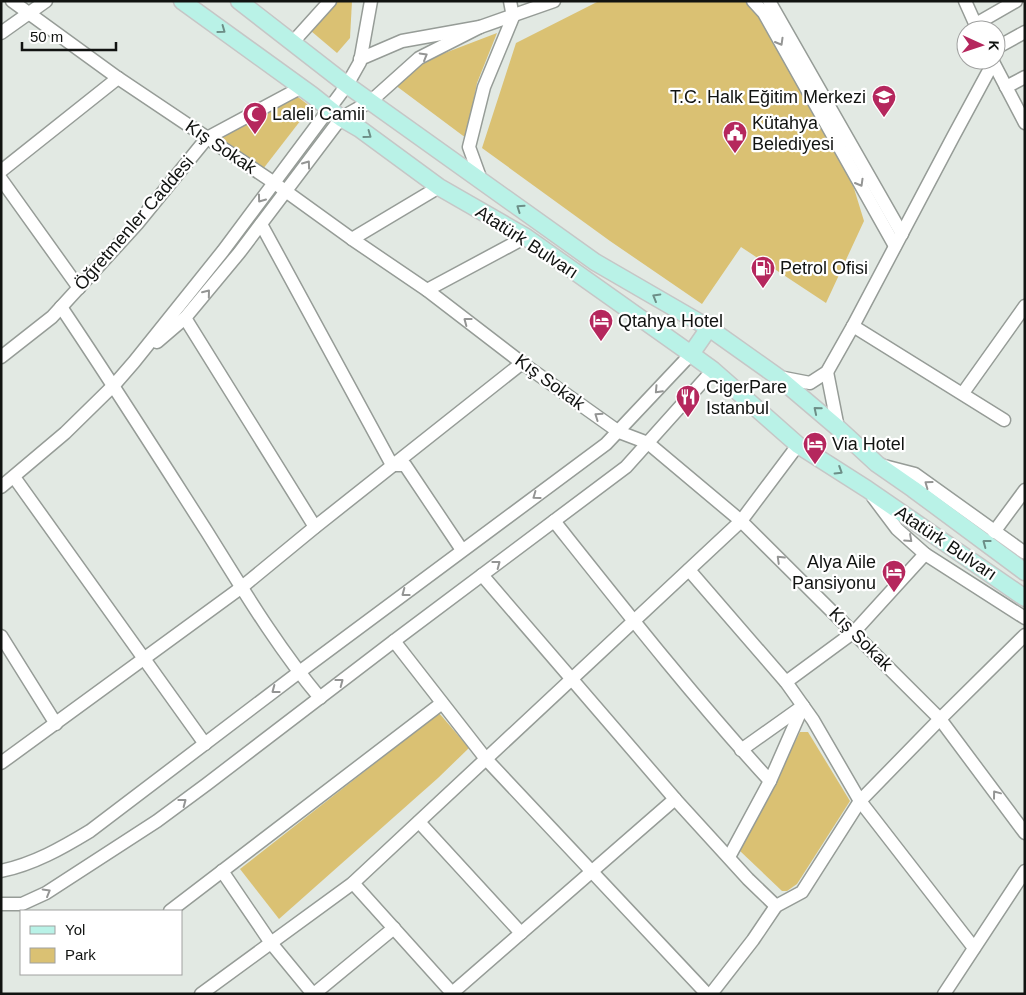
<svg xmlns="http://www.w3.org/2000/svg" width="1026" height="995" viewBox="0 0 1026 995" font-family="Helvetica,sans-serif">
	<rect width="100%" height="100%" fill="#e2e9e3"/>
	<!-- green -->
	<g fill="#dac173">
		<path d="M336,1H352L350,38L337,53L311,31Z"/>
		<path d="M599,1H748L764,13L849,172L864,221L826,303L741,247L702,304L610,241L482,148L516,43Z"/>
		<path d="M497,33L477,83L466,138L395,85L429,59Z"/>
		<path d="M294,94L311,107L263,169L217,138Z"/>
		<path d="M439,713L469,748L438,778L279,919L240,869Z"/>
		<path d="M800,732H808L850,801L797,884L787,891H782L740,851Z"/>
	</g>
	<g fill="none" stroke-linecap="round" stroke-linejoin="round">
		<defs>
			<g id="minor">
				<path d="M12,1L118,78L273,182L352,239L427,290L522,363L619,432L648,443L741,521L940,719L1025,833"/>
				<path d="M753,1L764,13L895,246"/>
				<path d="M769,1L902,234"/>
				<path d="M965,1L978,30"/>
				<path d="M976,24L1016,1"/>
				<path d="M1,33L46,1"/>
				<path d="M293,42L330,1"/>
				<path d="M996,48L1025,32"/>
				<path d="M360,59L402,41L480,27L554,1"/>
				<path d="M992,60L1025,123"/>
				<path d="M1006,87L1025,77"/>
				<path d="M1,171L118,78"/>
				<path d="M1,179L79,288"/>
				<path d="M481,180L469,147L484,87L513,17L510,1"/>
				<path d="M261,224L392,465H405L462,550"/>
				<path d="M352,239L439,187"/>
				<path d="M427,290L526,237"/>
				<path d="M61,307C111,381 159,457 207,532C242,588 277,647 320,698"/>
				<path d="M185,318L315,527"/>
				<path d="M853,326L1004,420"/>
				<path d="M157,342L185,318L239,253L341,118L371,101L419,58L480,27"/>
				<path d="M1,357L52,317L137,224L207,138L302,87"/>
				<path d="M827,372L838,428"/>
				<path d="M779,377L810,383L827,372L853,326L953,137L993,63"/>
				<path d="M963,393L1025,306"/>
				<path d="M884,466L915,474L1025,553"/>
				<path d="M14,477L205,744"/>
				<path d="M1,487L65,433L114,385L134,362L223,251L347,85L360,62L371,1"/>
				<path d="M873,497L897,529L925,554L1025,618"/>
				<path d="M554,521C624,609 694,698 770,781L803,706"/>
				<path d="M994,532L1025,490"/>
				<path d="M689,570L786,682L813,720L860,801L974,948"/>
				<path d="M482,575L675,799L748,879L776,906"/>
				<path d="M1,636L56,724"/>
				<path d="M394,641L486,759L707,994"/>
				<path d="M786,682L854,632L925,554"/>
				<path d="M741,750L803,706"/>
				<path d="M1,763L242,587L315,527L522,363"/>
				<path d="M419,822L521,933"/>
				<path d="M729,857L770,781"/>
				<path d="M1,871C34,864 62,848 90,831L298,673L606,444L691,354"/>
				<path d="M222,871L271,943L313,994"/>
				<path d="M353,883L453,994"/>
				<path d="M1,904H22L46,893L157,821L207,784L394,641L626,467L713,370"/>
				<path d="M170,911L442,703"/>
				<path d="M201,994L353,883L741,521L798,445"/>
				<path d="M314,994L394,928"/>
				<path d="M451,994L675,799"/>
				<path d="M711,994L753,940L776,906L802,892L860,801L940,719L1025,635"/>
				<path d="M944,994L1025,871"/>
			</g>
			<g id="major">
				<path d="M182,1L312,95L341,118L360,129L439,187L526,237L691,354L713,370L798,445L867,489L1025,598"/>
				<path d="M239,1L347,85L595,262L709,328L778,377L838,428L877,464L913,489L1025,572"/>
				<path d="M691,354L709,328"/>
			</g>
		</defs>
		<!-- minor casing -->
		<use href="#minor" stroke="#969c97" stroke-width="15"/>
		<!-- major casing -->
		<use href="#major" stroke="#c6c6c6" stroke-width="19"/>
		<!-- minor -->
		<use href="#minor" stroke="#fff" stroke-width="12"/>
		<!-- major -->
		<use href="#major" stroke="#b9f2e7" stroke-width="16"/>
	</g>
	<!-- one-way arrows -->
	<defs><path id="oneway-chevron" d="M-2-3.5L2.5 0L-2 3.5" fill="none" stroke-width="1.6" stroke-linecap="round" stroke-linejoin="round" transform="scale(1.25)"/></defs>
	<g stroke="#6d8e87">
		<use href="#oneway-chevron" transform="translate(222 30) rotate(36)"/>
		<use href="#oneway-chevron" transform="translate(368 135) rotate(36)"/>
		<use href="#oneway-chevron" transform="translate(520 208) rotate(-145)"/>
		<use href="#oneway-chevron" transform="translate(656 297) rotate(-150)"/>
		<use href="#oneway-chevron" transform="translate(817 410) rotate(-140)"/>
		<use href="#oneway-chevron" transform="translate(839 471) rotate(32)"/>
		<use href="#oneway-chevron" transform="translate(986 543) rotate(-143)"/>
	</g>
	<g stroke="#949594">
		<use href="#oneway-chevron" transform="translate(780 42) rotate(60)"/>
		<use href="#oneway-chevron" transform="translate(424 56) rotate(-30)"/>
		<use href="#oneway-chevron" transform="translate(307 164) rotate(-54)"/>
		<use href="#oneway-chevron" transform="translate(860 183) rotate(60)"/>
		<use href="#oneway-chevron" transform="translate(261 199) rotate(126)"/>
		<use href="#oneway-chevron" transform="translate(207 293) rotate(-51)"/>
		<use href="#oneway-chevron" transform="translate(467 321) rotate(-143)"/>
		<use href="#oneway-chevron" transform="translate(658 390) rotate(133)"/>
		<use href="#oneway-chevron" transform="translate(598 416) rotate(-145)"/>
		<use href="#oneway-chevron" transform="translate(928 484) rotate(-144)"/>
		<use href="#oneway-chevron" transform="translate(536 496) rotate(144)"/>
		<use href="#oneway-chevron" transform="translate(909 539) rotate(42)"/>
		<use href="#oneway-chevron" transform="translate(780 559) rotate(-136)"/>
		<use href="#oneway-chevron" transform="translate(497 564) rotate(-37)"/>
		<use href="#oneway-chevron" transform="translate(405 593) rotate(143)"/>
		<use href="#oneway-chevron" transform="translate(340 682) rotate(-37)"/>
		<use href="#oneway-chevron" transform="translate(275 690) rotate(143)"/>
		<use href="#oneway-chevron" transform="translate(996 794) rotate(-127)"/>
		<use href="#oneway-chevron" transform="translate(183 802) rotate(-37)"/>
		<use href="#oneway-chevron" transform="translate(47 892) rotate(-30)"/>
	</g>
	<!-- icons -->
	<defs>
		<symbol id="school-pin" viewBox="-11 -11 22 30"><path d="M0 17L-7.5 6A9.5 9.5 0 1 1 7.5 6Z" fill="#b5275d" stroke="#fff"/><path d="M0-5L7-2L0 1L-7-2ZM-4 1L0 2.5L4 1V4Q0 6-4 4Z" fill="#fff"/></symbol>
		<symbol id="mosque-pin" viewBox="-11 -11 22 30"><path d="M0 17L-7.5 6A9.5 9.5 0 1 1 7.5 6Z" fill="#b5275d" stroke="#fff"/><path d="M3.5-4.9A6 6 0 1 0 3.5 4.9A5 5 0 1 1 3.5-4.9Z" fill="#fff"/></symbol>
		<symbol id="civic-pin" viewBox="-11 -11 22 30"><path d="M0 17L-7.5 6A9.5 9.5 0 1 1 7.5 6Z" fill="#b5275d" stroke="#fff"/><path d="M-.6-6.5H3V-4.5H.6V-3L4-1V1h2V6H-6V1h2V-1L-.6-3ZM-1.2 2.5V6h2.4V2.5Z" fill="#fff"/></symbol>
		<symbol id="fuel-pin" viewBox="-11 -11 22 30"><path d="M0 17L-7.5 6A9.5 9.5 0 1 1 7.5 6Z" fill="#b5275d" stroke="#fff"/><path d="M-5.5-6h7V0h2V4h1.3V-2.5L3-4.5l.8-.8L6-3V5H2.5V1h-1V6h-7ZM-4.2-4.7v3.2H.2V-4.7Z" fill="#fff"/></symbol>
		<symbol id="hotel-pin" viewBox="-11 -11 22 30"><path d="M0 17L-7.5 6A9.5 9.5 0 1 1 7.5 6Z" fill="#b5275d" stroke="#fff"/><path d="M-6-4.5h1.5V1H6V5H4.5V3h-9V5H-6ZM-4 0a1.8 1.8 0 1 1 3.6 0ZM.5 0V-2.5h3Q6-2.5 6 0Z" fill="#fff"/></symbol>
		<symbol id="restaurant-pin" viewBox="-11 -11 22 30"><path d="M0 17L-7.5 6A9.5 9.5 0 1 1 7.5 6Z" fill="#b5275d" stroke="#fff"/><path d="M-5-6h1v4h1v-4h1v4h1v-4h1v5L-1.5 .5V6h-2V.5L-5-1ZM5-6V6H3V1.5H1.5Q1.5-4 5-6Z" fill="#fff"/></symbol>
	</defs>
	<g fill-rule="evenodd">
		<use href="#school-pin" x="870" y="83" width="28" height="38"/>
		<use href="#mosque-pin" x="241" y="100" width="28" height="38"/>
		<use href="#civic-pin" x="721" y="119" width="28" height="38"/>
		<use href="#fuel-pin" x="749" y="254" width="28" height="38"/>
		<use href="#hotel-pin" x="587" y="307" width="28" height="38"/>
		<use href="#restaurant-pin" x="674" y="383" width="28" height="38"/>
		<use href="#hotel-pin" x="801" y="430" width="28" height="38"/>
		<use href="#hotel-pin" x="880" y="558" width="28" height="38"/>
	</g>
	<g text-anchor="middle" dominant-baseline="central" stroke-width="4.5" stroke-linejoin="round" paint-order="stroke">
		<!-- poi labels -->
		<g font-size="18" fill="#111311" stroke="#fff" text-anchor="start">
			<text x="866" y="97" text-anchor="end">T.C. Halk Eğitim Merkezi</text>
			<text x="272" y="114">Laleli Camii</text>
			<text x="752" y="123">Kütahya<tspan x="752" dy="21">Belediyesi</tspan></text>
			<text x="780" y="268">Petrol Ofisi</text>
			<text x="618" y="321">Qtahya Hotel</text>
			<text x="706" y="387">CigerPare<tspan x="706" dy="21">Istanbul</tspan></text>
			<text x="832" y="444">Via Hotel</text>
			<text x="876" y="562" text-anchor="end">Alya Aile<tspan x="876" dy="21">Pansiyonu</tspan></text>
		</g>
		<!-- street labels -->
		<g font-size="18" fill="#111311" stroke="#fff">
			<text transform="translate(221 147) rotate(34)">Kış Sokak</text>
			<text transform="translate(134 223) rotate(-49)">Öğretmenler Caddesi</text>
			<text transform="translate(527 242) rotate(33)">Atatürk Bulvarı</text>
			<text transform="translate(550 382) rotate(36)">Kış Sokak</text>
			<text transform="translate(946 543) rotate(34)">Atatürk Bulvarı</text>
			<text transform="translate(861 639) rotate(45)">Kış Sokak</text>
		</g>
	</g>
	<!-- border -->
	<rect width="1026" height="995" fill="none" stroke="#111311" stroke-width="5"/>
	<!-- legend -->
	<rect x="20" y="910" width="162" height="65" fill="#ffffff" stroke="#a0a1a0"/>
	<rect x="30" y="926" width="25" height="8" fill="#b9f2e7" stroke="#a0a1a0"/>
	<text x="65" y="935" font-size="15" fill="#111311">Yol</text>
	<rect x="30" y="948" width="25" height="15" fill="#dac173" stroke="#a0a1a0"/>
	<text x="65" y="960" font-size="15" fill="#111311">Park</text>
	<!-- north arrow -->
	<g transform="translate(981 45) rotate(93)"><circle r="24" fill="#ffffff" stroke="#a0a1a0"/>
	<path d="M0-4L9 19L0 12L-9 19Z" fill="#b5275d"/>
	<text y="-8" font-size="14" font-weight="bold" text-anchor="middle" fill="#111311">K</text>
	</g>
	<!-- scale -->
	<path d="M22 42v8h94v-8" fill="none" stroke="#111311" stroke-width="2.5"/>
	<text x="30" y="42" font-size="15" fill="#111311" stroke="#ffffff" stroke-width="4" paint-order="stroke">50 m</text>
</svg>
